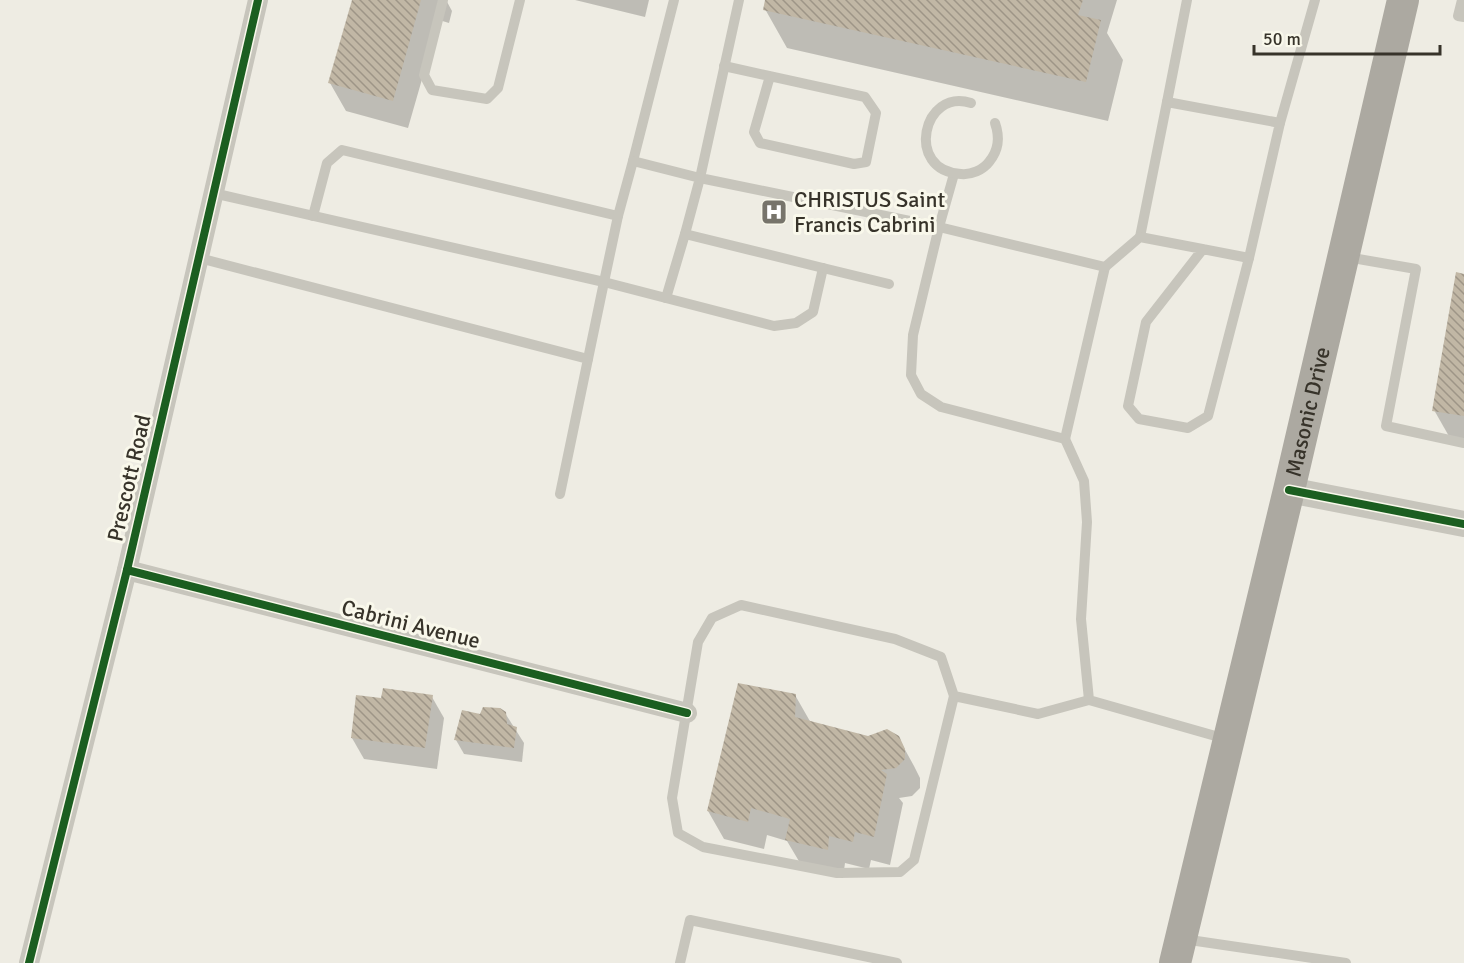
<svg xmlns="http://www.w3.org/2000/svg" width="1464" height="963" viewBox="0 0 1464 963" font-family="Signika,sans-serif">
	<defs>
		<pattern id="building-back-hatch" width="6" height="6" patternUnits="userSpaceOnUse" patternTransform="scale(1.5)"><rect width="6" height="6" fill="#c1b7a5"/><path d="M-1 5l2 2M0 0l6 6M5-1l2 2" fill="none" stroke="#9e9587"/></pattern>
	</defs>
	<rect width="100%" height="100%" fill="#eeece3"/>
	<!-- shadow -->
	<g fill="#0003">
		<path d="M353,0H446L452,11L449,23L439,20L408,128L346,111L330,83Z"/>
		<path d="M575,0H649L645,17Z"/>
		<path d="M767,0H1117L1107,33L1123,60L1108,121L787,48L765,9Z"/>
		<path d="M1464,275V441L1450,438L1434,410Z"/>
		<path d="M795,695L811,723L868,738L898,737L914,766L920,778V788L912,796L899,798L903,803L890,865L871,860L869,869L845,863L843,878L803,868L787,841L767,835L764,849L724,839L708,811Z"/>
		<path d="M432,697L444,718L437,769L364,759L352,738L382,699Z"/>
		<path d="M505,713L524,743L522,762L464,754L456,740L481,716Z"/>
	</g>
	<!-- building -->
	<g fill="url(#building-back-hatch)">
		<path d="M352,0H421L393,101L328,83Z"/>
		<path d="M765,0H1083L1078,15L1101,20L1086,82L763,10Z"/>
		<path d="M1456,272L1464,274V416L1432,411Z"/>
		<path d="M738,683L796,694L795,717L868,736L887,729L899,736L905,749V759L896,768L881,770L887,774L874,837L855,832L853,842L829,836L828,850L785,840L790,819L751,808L748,822L707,811Z"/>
		<path d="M383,688L433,695L425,748L351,738L356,695L381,698Z"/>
		<path d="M483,707L500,708L506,712L507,724L517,727L514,748L454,740L462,710L480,714Z"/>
	</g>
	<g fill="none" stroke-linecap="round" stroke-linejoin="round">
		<!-- service -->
		<g stroke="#c7c5bc" stroke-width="10">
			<path d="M443,0L424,75L432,90L487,99L498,88L520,0"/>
			<path d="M739,0L700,178L939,227L913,335L911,375L921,394L941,407L1065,439L1105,267L939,227L954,174"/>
			<path d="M1462,0L1458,16L1464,17"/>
			<path d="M724,66L865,97L876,113L866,162L854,164L760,143L754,132L770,76"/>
			<path d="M1167,102L1187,0"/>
			<path d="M971,103C923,87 904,171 961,174C971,175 983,170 989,162C999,150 1000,137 995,123"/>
			<path d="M1280,123L1315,0"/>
			<path d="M633,161L674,0"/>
			<path d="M213,193L604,282L588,359"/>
			<path d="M313,216L327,163L342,150L618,216L604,282L774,326L796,323L813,312L823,268L889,284"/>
			<path d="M618,216L633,161L700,178L685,234"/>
			<path d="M1140,237L1167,102L1280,123L1249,258"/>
			<path d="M1347,257L1416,269L1386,426L1464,443"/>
			<path d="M199,258L588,359L560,494"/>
			<path d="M1105,267L1140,237L1249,258L1208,416L1188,428L1139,419L1128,406L1146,322L1203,249"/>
			<path d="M666,298L685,234L823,268"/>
			<path d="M1065,439L1084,481L1087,522L1081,619L1089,700L1226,739"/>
			<path d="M954,696L914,860L900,872L837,873L703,847L678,833L672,798L698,642L712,618L741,605L895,639L941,657L954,696L1038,714L1089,700"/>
			<path d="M1183,939L1346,963"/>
			<path d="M680,963L690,920L897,963"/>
		</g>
		<!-- minor -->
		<g stroke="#c7c5bc" stroke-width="20">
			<path d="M127,570L687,713"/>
			<path d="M29,963L127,570L258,0"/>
		</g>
		<!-- tertiary -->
		<path stroke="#c7c5bc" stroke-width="26" d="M1289,490L1464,524"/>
		<!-- primary -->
		<path stroke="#aca9a1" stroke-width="32" id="s1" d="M1175,963L1289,490L1403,0"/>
		<defs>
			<g id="cycleway">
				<path d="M1289,490L1464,524"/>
				<path d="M127,570L687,713"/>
				<path d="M29,963L127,570L258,0"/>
			</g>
		</defs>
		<!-- cycleway casing -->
		<use href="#cycleway" stroke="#f9f8eb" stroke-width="11"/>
		<!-- cycleway -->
		<use href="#cycleway" stroke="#1b5e20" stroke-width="8"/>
	</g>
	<!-- icons -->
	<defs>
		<symbol id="hospital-square" viewBox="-11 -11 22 22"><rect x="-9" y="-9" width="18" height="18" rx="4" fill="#77746b" stroke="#f9f8eb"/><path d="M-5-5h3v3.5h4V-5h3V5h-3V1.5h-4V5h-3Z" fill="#fff"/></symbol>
	</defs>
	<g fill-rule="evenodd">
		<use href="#hospital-square" x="759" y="197" width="30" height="30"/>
	</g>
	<g text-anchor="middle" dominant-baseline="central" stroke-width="6" stroke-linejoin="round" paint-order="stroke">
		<!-- poi labels -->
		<g font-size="22" fill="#37332a" stroke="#f9f8eb" text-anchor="start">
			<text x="794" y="199">CHRISTUS Saint<tspan x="794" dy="25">Francis Cabrini</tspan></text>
		</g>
		<!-- street labels -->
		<g font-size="22" fill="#37332a" stroke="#f9f8eb">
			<text stroke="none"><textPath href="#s1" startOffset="567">Masonic Drive</textPath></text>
			<text transform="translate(129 478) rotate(-77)">Prescott Road</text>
			<text transform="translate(411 624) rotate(14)">Cabrini Avenue</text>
		</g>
	</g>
	<!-- scale -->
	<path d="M1254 45v9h186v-9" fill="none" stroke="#37332a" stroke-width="3"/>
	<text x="1263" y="45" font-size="18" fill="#37332a" stroke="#f9f8eb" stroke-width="4.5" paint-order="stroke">50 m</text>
</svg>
